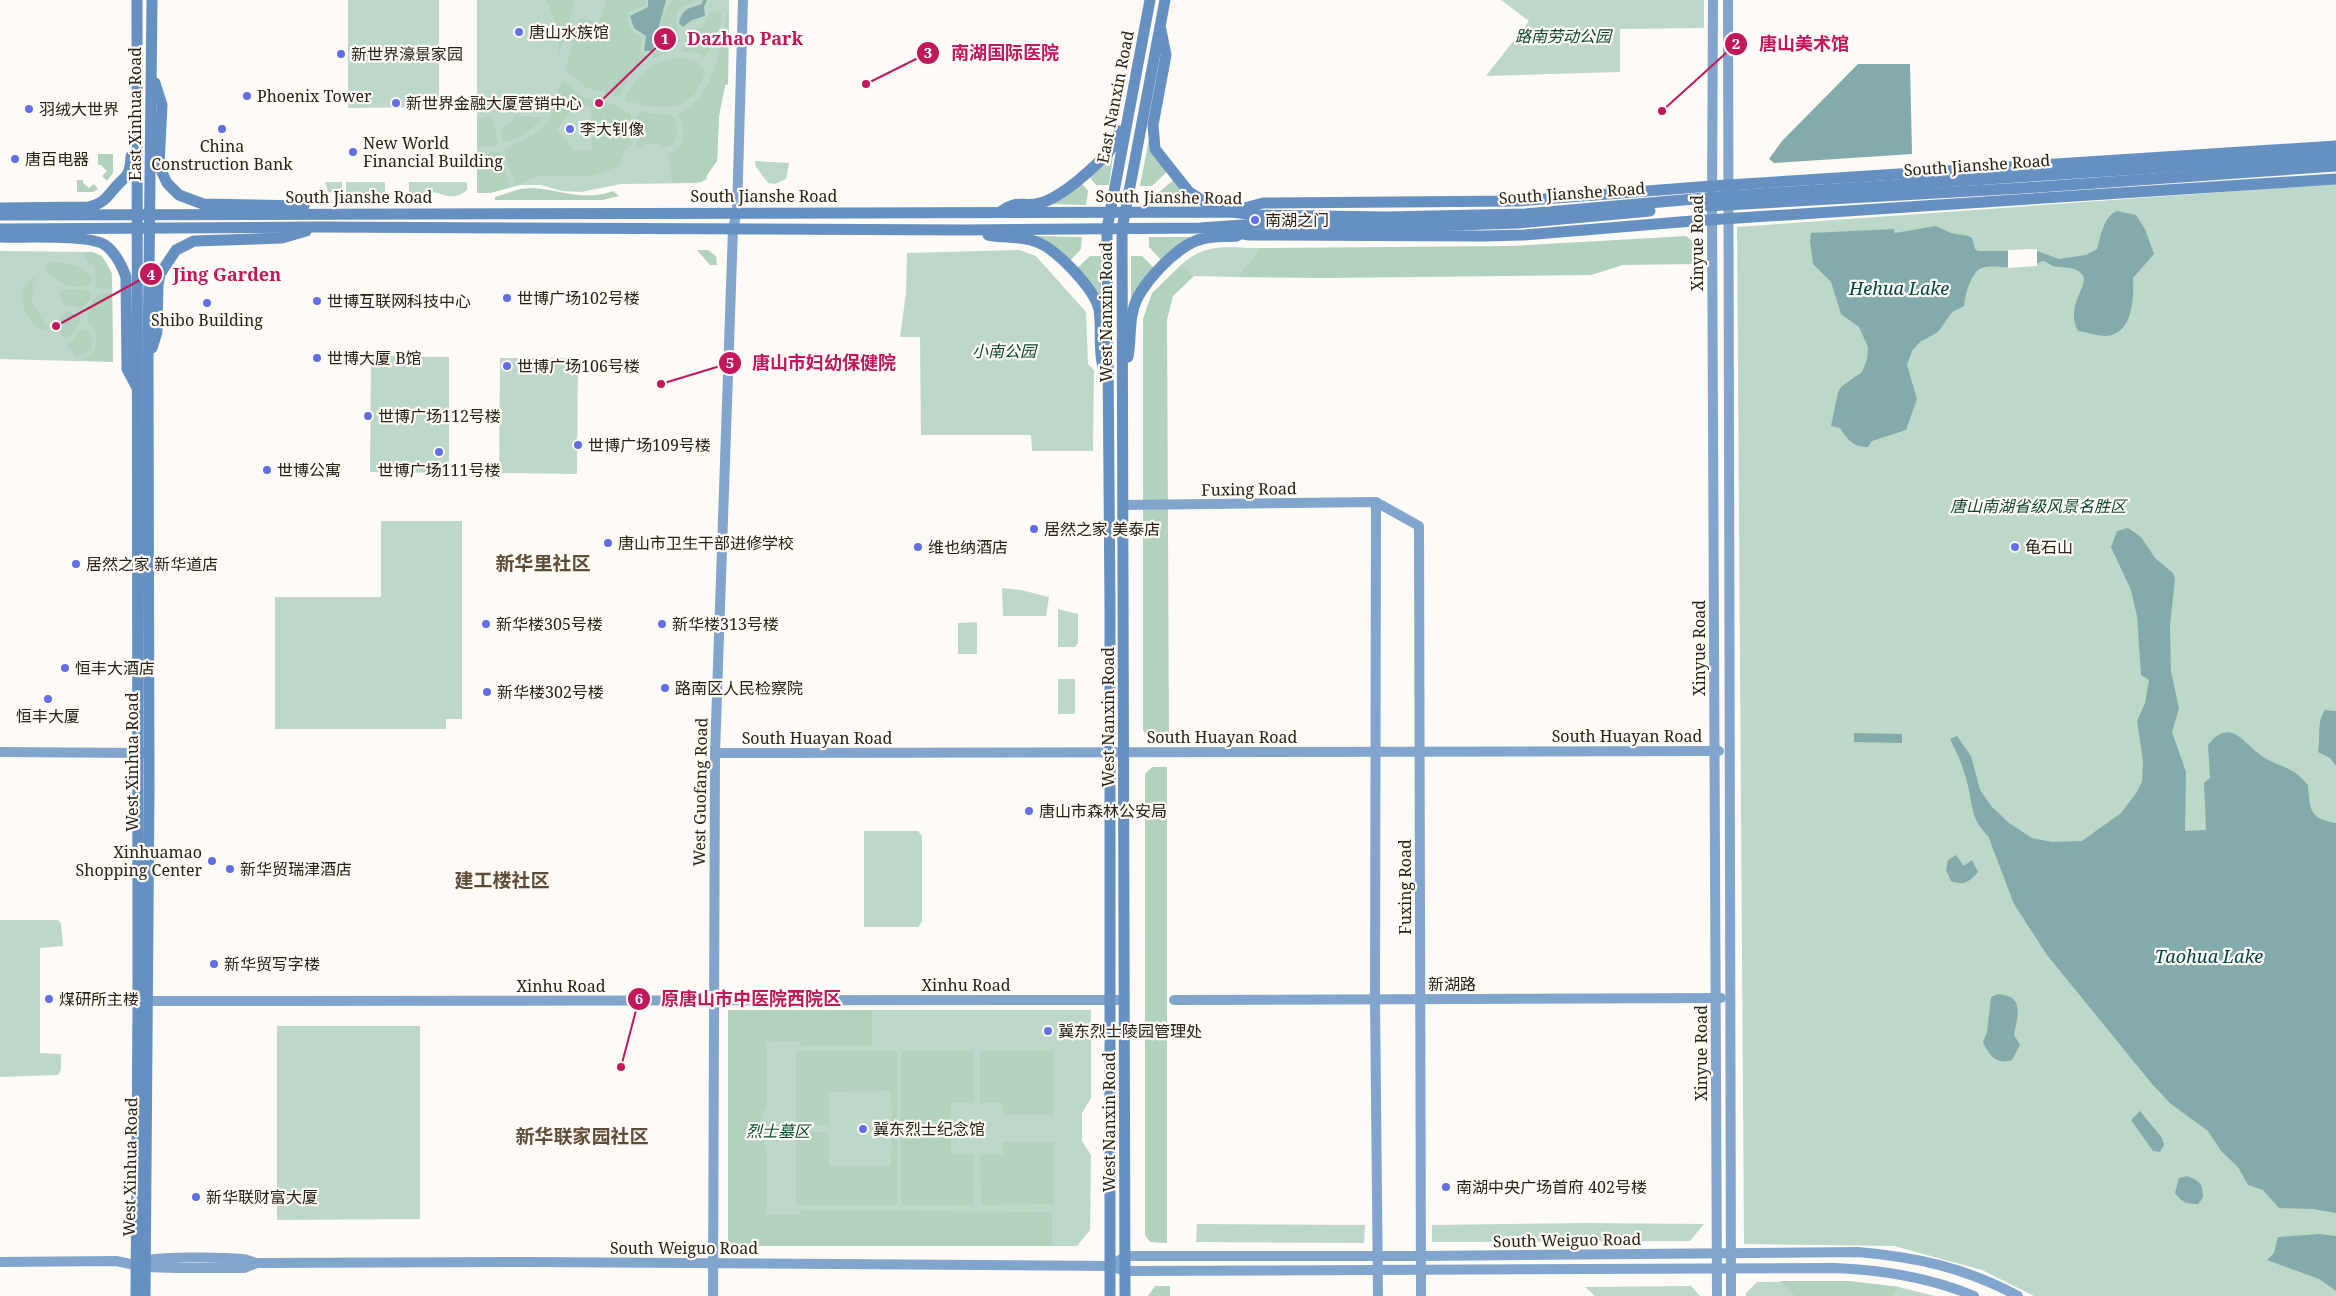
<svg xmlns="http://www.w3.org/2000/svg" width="2336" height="1296" viewBox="0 0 2336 1296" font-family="'Noto Serif','Noto Sans SC',serif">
	<rect width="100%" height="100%" fill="#fefaf5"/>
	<!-- green -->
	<g fill="#bdd8c8">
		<path d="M348,0H439V107L348,108Z"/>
		<path d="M477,0H729L728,84L725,85L719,116L717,161L709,170L706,180L697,183L621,184L581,192L562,191L541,185H521L490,193H477Z"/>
		<path d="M1501,0H1704V28L1620,29V72L1486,76L1529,21Z"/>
		<path d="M755,161L789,163L786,179L775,184L768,183L756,167Z"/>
		<path d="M325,182H342V194L328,192Z"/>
		<rect x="346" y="182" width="39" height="12"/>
		<path d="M409,182H467V190C452,203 443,192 429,192C422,193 416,194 409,194Z"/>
		<path d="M2336,184V1296H2034L1982,1270L1894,1246L1744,1244L1737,227Z"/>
		<path d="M1260,248L1237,277L1194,276L1182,264C1207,242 1229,248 1260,248Z"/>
		<path d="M1019,250L1036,256L1086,312L1088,364L1094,370L1093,451H1032L1031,435H921L920,337H900L906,293L907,253Z"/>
		<path d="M0,251L93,252L102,256L112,273L113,362L0,359Z"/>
		<path d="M371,356L449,357V473L370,472Z"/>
		<path d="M500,358H578L577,474L499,473Z"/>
		<path d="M381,521H462V719H446V729H275V597H381Z"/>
		<path d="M1002,588L1021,590L1049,597L1046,616H1003Z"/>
		<path d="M1058,609L1078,614V643L1075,647H1058Z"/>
		<path d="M977,622V654H958V623Z"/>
		<rect x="1058" y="679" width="17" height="35"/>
		<path d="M864,831H918L922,836V922L918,927H864Z"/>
		<path d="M0,920H58L61,923L63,946L40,948V1053L61,1054V1070L58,1075L0,1077Z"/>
		<path d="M728,1010H1091V1098L1082,1113V1141L1091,1155L1090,1230L1077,1246H728Z"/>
		<path d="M277,1026H420V1219L277,1220Z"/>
		<path d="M1585,1223L1704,1224L1690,1241L1432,1242V1225Z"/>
		<path d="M1197,1224L1365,1225L1364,1243L1196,1242Z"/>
		<path d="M1848,1281L1899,1287L1935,1296H1746V1293L1757,1282Z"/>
		<path d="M1691,1286L1700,1296H1595L1585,1287Z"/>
	</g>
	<!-- forest -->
	<g fill="#b2d2bf">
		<path d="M546,0H572L574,5L559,56L558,27Z"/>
		<path d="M606,0H645V6L629,12L626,19L632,32L643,37L640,51L647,58L629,77L619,97L587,88L565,70L580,18L599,22Z"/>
		<path d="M675,0H699C692,3 683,5 678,11C669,25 689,39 673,50C666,54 658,56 651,59L656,51L657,41L662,38C660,26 663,6 675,0Z"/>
		<path d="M729,4L728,84L725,85L719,116L717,161L702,182L672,183L668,155C686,145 687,133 678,115C719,91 719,47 729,4Z"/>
		<path d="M713,11L721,13L720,27L706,58L699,53L680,52L685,46L688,33L703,26L708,16Z"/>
		<path d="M681,57L697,62L704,68C705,75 702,80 699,86C687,116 654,107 630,102L625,99C640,71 649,63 681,57Z"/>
		<path d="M563,81L586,99H596L619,106L631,115V119L626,122H591V107H574L557,129L574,150H592V137H627L631,140L632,144L625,150L620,166L591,176H538L515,186L505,154L506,149C543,131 552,128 559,86Z"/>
		<path d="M642,112L671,115L675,118C679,132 678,148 661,148L660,143L645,144V147H638C637,134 627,123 642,112Z"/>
		<path d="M492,116L498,143L496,146L477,147V119Z"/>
		<path d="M516,116L544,117C536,126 517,143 503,141L501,128L510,123Z"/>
		<path d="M1149,139L1168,171L1152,186H1140Z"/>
		<path d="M1114,149L1109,185H1096L1087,174Z"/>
		<path d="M497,152L500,153L510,187L490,193H477V155Z"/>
		<path d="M98,154H113V173L107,181L102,176L107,171L101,165H98Z"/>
		<path d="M1175,179L1206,205L1157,204L1158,193Z"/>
		<path d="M77,180H83V183L89,188L94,184L98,189L93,192H77Z"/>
		<path d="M1079,180L1088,191L1086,205L1044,204Z"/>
		<path d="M533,188C562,190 584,202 613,191L619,196L603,200H495V197L520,189Z"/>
		<path d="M1035,236L1082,237L1081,249L1068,263Z"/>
		<path d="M1686,236L1702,248L1701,276L1696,264L1623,265L1591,275L1325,278L1237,277L1260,248L1511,246Z"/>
		<path d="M1149,237H1201L1164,263L1149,247Z"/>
		<path d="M697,250H708L716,256L717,265H710Z"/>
		<path d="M84,252C107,252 112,270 112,289L96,288L95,268L86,261Z"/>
		<path d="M1090,256H1101V304L1075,270Z"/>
		<path d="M1131,256H1142L1157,271L1131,308Z"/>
		<path d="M49,262C64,262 79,264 91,275L92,283C76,292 57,283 46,271L45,264Z"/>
		<path d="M1182,264L1194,276L1173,296L1167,320L1169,738H1147L1143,730V319L1152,293Z"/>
		<path d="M39,276L32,283L33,299L30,300L49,330C20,328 12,282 39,276Z"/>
		<path d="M64,289L86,290L90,293V299L81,308L64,305L60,298V291Z"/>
		<path d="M100,293H112L113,362L82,360L83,357H91C96,353 98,337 95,331C93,327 91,328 89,325C85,316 92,297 100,293Z"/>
		<path d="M67,311L79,316L80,321L71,335L64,339L61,333L60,317Z"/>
		<path d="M86,329L92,335L91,351L81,354L77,358L66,344L72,341L77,332Z"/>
		<path d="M1152,767H1167V1243L1150,1242L1145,1235V774Z"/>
		<path d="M728,1010H872V1045L800,1046L799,1041L767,1042V1104L762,1116L760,1132L767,1153V1215H800V1210L1052,1212V1246H728Z"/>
		<path d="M796,1051H897V1124H892L891,1091L829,1092V1125H796Z"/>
		<path d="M901,1051H974V1103H951V1121H901Z"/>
		<path d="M980,1051H1054V1115H1003V1103H980Z"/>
		<path d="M796,1132H829V1166H891L892,1136H897V1205H796Z"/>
		<path d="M901,1138H951V1154H974V1205H901Z"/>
		<path d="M1003,1142H1054V1204L981,1205L980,1154H1003Z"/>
		<path d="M1780,1281H1848L1899,1287L1892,1296H1795Z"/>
		<path d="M1155,1286H1170V1296H1148Z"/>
	</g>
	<!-- water -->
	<g fill="#83abac">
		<path d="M648,0H666L658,30L660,36L654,41L653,51H644L646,36L634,28L630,16L648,7Z"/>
		<path d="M703,0H707L704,7L705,16L692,20L683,27L679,23C682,9 689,8 702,4Z"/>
		<path d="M1858,64H1910L1912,154L1774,163L1769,159L1782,141Z"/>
		<path d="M2117,211L2136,215L2145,229L2154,254L2133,278C2134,298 2133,334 2106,336C2097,336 2087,332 2078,331C2064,304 2091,285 2082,274C2074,265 2063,269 2053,266C2050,265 2046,261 2043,261C2040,261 2038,264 2035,264C2027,266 2017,267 2009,267C2000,268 1985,264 1978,270C1970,277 1965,295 1964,306L1952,312L1938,332L1920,342L1912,351L1907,365L1917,399L1906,430L1872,441L1868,447C1853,447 1848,440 1840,428L1831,426L1838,392L1842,386L1862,372L1867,359L1868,347L1859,327L1841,314L1831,282L1813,264L1810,241L1811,233L1894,229L1895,233L1936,226L1951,233L1968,236L1972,238L1975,249L1978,251H2037L2059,259L2086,255L2097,249C2101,236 2103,217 2117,211Z"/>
		<path d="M2128,528L2141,537L2155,558L2173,573L2175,578L2170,626L2171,671L2179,709L2172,732L2186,772L2185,831L2206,830L2204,783L2210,778L2208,745C2232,715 2244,746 2265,758C2284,769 2292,766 2308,785C2310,809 2309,819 2336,823V1213L2313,1209L2279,1208L2263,1190L2248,1185L2238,1167L2221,1151L2208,1131L2171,1104L2152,1084L2047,955L2014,904L1988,836C1971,819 1973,808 1968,786C1964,769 1958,754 1950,739L1957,736L1971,756L1980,790L1992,807L2009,823L2032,838L2052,842L2082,841L2121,813L2137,792L2142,781L2143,761L2137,721L2145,703L2149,680L2141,675L2137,616L2131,590L2111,547L2117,531Z"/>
		<path d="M2325,710L2336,711V766L2330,758L2318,752C2321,738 2316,723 2325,710Z"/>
		<path d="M1854,733L1902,734V743L1854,742Z"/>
		<path d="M1956,855L1964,866L1972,860L1978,872C1969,882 1964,886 1951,881L1946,870L1948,860Z"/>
		<path d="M1998,994C2026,996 2017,1017 2014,1035L2020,1045L2012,1060C1997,1065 1989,1056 1983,1042L1987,1032L1991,997Z"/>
		<path d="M2140,1111L2162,1138L2164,1145L2160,1152L2153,1151L2131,1120Z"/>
		<path d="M2187,1176C2200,1181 2203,1184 2203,1198L2198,1204C2187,1204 2181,1202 2175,1193L2179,1178Z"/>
		<path d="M2319,1234L2336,1236V1291L2319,1279L2267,1260L2274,1253L2278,1237Z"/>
	</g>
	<!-- pier -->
	<path fill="#fefaf5" d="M2037,249V266L2008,268V250Z"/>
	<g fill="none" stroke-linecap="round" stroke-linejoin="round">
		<!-- secondary -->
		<g stroke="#82a5cd" stroke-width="10">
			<path d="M1713,0L1712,205L1717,1296"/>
			<path d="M1728,0L1731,1296"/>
			<path d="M1376,502L1375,999L1378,1296"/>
			<path d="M1123,505L1376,502L1419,526L1421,1296"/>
			<path d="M0,752L144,753"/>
			<path d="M715,753L1719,751"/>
			<path d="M1174,1000L1721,998"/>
			<path d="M147,1001L1124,1000"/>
			<path d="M0,1262L116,1261L145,1267L175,1268H244L257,1263"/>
			<path d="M139,1262C153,1256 224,1257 242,1259C247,1259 252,1262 257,1263L530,1262L1110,1266L1125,1271L1835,1268C1883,1270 1929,1277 1974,1296"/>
			<path d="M1110,1266L1126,1256H1421L1858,1252C1917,1257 1966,1268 2018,1296"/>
			<path d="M713,1296L715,753L733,228L737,212L743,0"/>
		</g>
		<!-- primary -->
		<g stroke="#6590c1" stroke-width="11">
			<path d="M1161,30L1166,55L1153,125L1155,149L1189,192L1205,202L1224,205"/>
			<path d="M155,83L162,105L159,166L167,183L179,195L203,204L304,206"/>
			<path d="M1708,206L2024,188L2336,166"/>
			<path d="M0,208L88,207C101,204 105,200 113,190C125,175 130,179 131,156"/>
			<path d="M1237,210L1263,203L1518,201L1712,186L2336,146"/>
			<path d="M1000,212C1020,198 1021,208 1040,203C1061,198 1093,168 1108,153L1114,145L1119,131"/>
			<path d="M0,215L1231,212L1257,215L1386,217L1525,214L1728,196L2336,156"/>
			<path d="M0,229L317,227L965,230L1200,228L1257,224L1395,227L1518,223L1650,211"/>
			<path d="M1227,231L1249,235L1482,236L1524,235L1692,221L2336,179"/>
			<path d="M988,235C1003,238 1020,236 1034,241C1055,247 1095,289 1099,310C1102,329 1098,348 1103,367"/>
			<path d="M0,237C22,238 89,234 105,245C115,252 122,266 126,277L127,369L136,386"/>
			<path d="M152,348L157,332L158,285L160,274L176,250L194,241L282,238L306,231"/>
			<path d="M1128,357C1131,342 1129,326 1133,311C1137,287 1178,244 1202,239C1213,236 1225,237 1237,236"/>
			<path d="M136,1296L138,1001L137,0"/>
			<path d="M145,1296L149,788L148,360L152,0"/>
			<path d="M1110,1296V605L1107,229L1150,0"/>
			<path d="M1125,1296L1122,229L1165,0"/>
		</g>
	</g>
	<!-- markers -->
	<g fill="#626ee6" stroke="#fefaf5" stroke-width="2">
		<circle cx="519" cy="32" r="5"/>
		<circle cx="341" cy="54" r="5"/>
		<circle cx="247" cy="96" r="5"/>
		<circle cx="396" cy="103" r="5"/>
		<circle cx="29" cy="109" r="5"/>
		<circle cx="222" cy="129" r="5"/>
		<circle cx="570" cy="129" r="5"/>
		<circle cx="353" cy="152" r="5"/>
		<circle cx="15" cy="159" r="5"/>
		<circle cx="1255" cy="220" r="5"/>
		<circle cx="507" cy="298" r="5"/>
		<circle cx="317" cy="301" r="5"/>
		<circle cx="207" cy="303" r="5"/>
		<circle cx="317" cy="358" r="5"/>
		<circle cx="507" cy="366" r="5"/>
		<circle cx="368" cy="416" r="5"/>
		<circle cx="578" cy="445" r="5"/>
		<circle cx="439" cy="452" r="5"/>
		<circle cx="267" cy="470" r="5"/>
		<circle cx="1034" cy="529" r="5"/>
		<circle cx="608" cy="543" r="5"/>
		<circle cx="918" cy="547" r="5"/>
		<circle cx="2015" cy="547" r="5"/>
		<circle cx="76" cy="564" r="5"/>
		<circle cx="486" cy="624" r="5"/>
		<circle cx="662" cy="624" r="5"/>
		<circle cx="65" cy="668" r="5"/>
		<circle cx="665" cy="688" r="5"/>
		<circle cx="487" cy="692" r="5"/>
		<circle cx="48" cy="699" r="5"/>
		<circle cx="1029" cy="811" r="5"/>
		<circle cx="212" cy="861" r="5"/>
		<circle cx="230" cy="869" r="5"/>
		<circle cx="214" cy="964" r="5"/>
		<circle cx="49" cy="999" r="5"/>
		<circle cx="1048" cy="1031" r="5"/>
		<circle cx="863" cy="1129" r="5"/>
		<circle cx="1446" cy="1187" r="5"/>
		<circle cx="196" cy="1197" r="5"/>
	</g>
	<g text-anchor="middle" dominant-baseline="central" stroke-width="4.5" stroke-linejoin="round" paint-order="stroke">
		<!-- poi labels -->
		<g font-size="16" fill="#292118" stroke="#fefaf5" text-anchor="start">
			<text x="529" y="32">唐山水族馆</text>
			<text x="351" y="54">新世界濠景家园</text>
			<text x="257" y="96">Phoenix Tower</text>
			<text x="406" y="103">新世界金融大厦营销中心</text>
			<text x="39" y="109">羽绒大世界</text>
			<text x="580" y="129">李大钊像</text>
			<text x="363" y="143">New World<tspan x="363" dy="18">Financial Building</tspan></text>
			<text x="222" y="146" text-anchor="middle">China<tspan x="222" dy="18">Construction Bank</tspan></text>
			<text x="25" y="159">唐百电器</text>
			<text x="1265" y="220">南湖之门</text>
			<text x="517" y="298">世博广场102号楼</text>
			<text x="327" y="301">世博互联网科技中心</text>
			<text x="207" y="320" text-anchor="middle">Shibo Building</text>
			<text x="327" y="358">世博大厦 B馆</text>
			<text x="517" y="366">世博广场106号楼</text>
			<text x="378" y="416">世博广场112号楼</text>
			<text x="588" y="445">世博广场109号楼</text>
			<text x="277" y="470">世博公寓</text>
			<text x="439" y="470" text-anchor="middle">世博广场111号楼</text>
			<text x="1044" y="529">居然之家 美泰店</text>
			<text x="618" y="543">唐山市卫生干部进修学校</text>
			<text x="928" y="547">维也纳酒店</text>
			<text x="2025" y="547">龟石山</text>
			<text x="86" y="564">居然之家 新华道店</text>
			<text x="496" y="624">新华楼305号楼</text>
			<text x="672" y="624">新华楼313号楼</text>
			<text x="75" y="668">恒丰大酒店</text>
			<text x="675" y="688">路南区人民检察院</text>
			<text x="497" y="692">新华楼302号楼</text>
			<text x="48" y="716" text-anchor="middle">恒丰大厦</text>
			<text x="1039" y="811">唐山市森林公安局</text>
			<text x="202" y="852" text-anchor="end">Xinhuamao<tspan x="202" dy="18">Shopping Center</tspan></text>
			<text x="240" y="869">新华贸瑞津酒店</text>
			<text x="224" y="964">新华贸写字楼</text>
			<text x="59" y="999">煤研所主楼</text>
			<text x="1058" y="1031">冀东烈士陵园管理处</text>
			<text x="873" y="1129">冀东烈士纪念馆</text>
			<text x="1456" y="1187">南湖中央广场首府 402号楼</text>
			<text x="206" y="1197">新华联财富大厦</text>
		</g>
		<!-- park labels -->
		<g font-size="16" font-style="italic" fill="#0b452c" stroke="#fefaf5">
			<text x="1563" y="36">路南劳动公园</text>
			<text x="1004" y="351">小南公园</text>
			<text x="2038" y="506">唐山南湖省级风景名胜区</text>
			<text x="778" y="1131">烈士墓区</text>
		</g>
		<!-- street labels -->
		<g font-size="16" fill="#292118" stroke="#fefaf5">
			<text transform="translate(1115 97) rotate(-79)">East Nanxin Road</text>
			<text transform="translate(135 114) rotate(-90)">East Xinhua Road</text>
			<text transform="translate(1977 165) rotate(-4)">South Jianshe Road</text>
			<text transform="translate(1572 193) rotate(-4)">South Jianshe Road</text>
			<text x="764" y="196">South Jianshe Road</text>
			<text x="359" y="197">South Jianshe Road</text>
			<text transform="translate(1169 197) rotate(1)">South Jianshe Road</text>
			<text transform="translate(1697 243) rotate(-90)">Xinyue Road</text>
			<text transform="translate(1106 312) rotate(-90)">West Nanxin Road</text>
			<text transform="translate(1249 489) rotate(-1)">Fuxing Road</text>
			<text transform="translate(1699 648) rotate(-90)">Xinyue Road</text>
			<text transform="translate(1108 717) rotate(-90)">West Nanxin Road</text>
			<text x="1627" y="736">South Huayan Road</text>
			<text x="1222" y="737">South Huayan Road</text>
			<text x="817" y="738">South Huayan Road</text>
			<text transform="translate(132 762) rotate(-90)">West Xinhua Road</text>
			<text transform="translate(700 792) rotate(-89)">West Guofang Road</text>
			<text transform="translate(1405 887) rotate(-90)">Fuxing Road</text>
			<text x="1452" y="984">新湖路</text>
			<text x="966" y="985">Xinhu Road</text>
			<text x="561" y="986">Xinhu Road</text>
			<text transform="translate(1701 1053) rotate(-90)">Xinyue Road</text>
			<text transform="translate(1109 1122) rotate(-90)">West Nanxin Road</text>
			<text transform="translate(130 1167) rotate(-89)">West Xinhua Road</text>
			<text transform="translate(1567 1240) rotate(-1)">South Weiguo Road</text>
			<text x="684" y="1248">South Weiguo Road</text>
		</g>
		<!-- water labels -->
		<g font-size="18" font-style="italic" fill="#024345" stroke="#fefaf5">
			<text x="1899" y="288">Hehua Lake</text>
			<text x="2209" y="956">Taohua Lake</text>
		</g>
		<!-- quarter labels -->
		<g font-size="19" font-weight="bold" fill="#5e4c37" stroke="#fefaf5">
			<text x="543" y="563">新华里社区</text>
			<text x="502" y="880">建工楼社区</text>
			<text x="582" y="1136">新华联家园社区</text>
		</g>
	</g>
	<!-- callouts -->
	<path fill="none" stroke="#c2185b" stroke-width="2" d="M599 103L665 39M1662 111L1736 44M866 84L928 53M56 326L151 274M661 384L730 363M621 1067L639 999"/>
	<g fill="#c2185b" stroke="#fefaf5" stroke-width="2">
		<circle cx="599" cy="103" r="5"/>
		<circle cx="1662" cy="111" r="5"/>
		<circle cx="866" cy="84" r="5"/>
		<circle cx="56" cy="326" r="5"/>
		<circle cx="661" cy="384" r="5"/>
		<circle cx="621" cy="1067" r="5"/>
		<circle cx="665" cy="39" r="12"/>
		<circle cx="1736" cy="44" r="12"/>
		<circle cx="928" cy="53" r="12"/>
		<circle cx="151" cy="274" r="12"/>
		<circle cx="730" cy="363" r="12"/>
		<circle cx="639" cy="999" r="12"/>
	</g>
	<g font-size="15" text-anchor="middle" font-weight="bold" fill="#fff">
		<text x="665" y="44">1</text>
		<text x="1736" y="49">2</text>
		<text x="928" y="58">3</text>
		<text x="151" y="280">4</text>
		<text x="730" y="368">5</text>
		<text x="639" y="1004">6</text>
	</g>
	<g font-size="18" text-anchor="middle" font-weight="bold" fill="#c2185b" stroke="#fefaf5" stroke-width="4.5" stroke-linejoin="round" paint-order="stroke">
		<text x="745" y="45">Dazhao Park</text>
		<text x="1804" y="50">唐山美术馆</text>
		<text x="1005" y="59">南湖国际医院</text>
		<text x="227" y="281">Jing Garden</text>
		<text x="824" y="369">唐山市妇幼保健院</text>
		<text x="751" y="1005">原唐山市中医院西院区</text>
	</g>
</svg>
